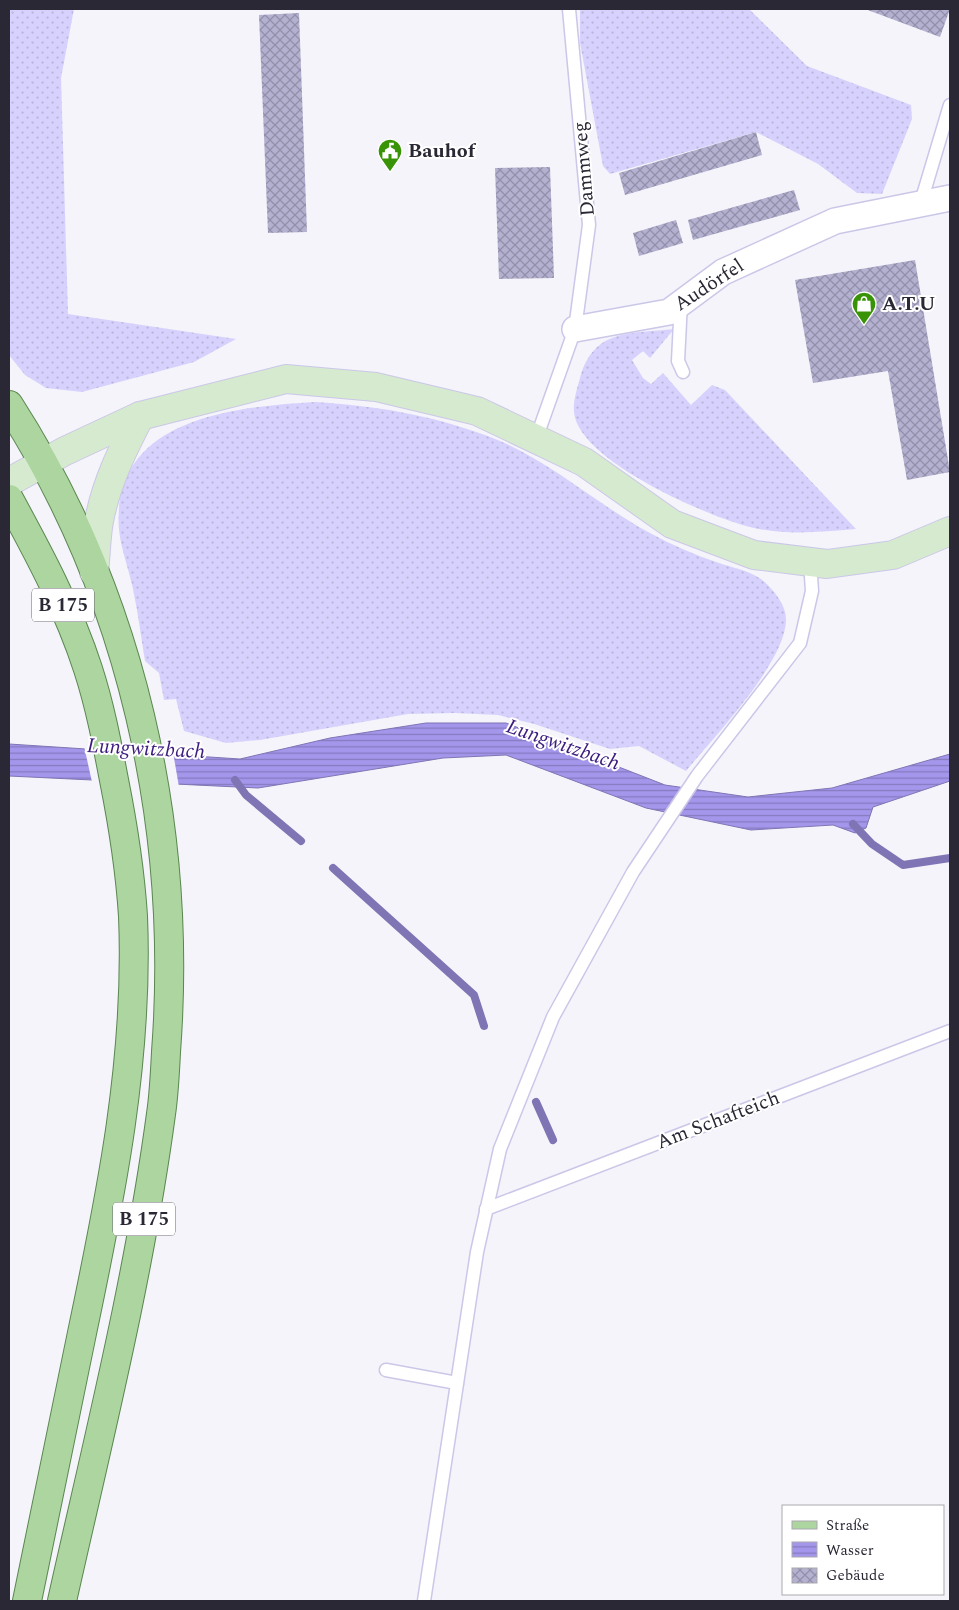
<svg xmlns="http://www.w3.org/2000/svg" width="959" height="1610" viewBox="0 0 959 1610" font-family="Spectral,serif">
	<defs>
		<pattern id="grass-dots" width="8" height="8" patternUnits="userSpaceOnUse" patternTransform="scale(1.25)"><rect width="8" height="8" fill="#d7d2fd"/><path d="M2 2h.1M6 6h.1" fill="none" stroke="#b9b4d9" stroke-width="1.8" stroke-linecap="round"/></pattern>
		<pattern id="water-rules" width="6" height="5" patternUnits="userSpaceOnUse" patternTransform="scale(1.25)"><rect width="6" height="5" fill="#a496eb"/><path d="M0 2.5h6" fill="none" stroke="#867abf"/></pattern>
		<pattern id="building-cross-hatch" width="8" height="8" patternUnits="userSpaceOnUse" patternTransform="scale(1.25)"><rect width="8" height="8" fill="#b4b0d0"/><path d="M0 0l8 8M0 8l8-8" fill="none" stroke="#928faa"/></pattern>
	</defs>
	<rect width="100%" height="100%" fill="#f4f4fa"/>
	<!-- grass -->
	<g fill="url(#grass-dots)">
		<path d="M9,9H74L61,78L68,314L236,339L194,362L82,392L46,388L25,375L9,355Z"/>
		<path d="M580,9H749L807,66L911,105L912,119L882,194L857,193L818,164L756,132L610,174L603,166L580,43Z"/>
		<path d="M674,329L650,358L643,351L632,360L643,378L651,384L663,373L691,405L712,385L725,390L856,529C819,532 782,536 746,526C705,515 578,460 574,412C573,401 577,389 580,378C594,328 630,334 674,329Z"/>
		<path d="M315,402C377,406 426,414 485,435C546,457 594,503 650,533C672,545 695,555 719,563C733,568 748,570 761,579C772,588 786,604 786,619C787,661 713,738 686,771L639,746L610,749L534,724L498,715L455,713L408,714L260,740L226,743L184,731L176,699L164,700L159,673L145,661C141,637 138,613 133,589C129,570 121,549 119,530C110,418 234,407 315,402Z"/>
	</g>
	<!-- water -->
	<path fill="url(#water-rules)" stroke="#7f75b4" d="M426,723H506L665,785L748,797L832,788L950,754V781L873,807L866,828L855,833L833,825L751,830L646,808L506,755L443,758L258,788L9,776V744L240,759L330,738Z"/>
	<!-- pier -->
	<path fill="#f4f4fa" d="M84,746L173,752L179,787L92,782Z"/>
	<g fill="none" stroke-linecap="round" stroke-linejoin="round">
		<!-- stream -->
		<g stroke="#7f75b4" stroke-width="8">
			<path d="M235,780L246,795L301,841"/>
			<path d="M853,824L872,844L903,865L950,858"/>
			<path d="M333,868L474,995L484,1026"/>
			<path d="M536,1102L553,1140"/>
		</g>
	</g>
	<!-- building -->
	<g fill="url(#building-cross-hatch)">
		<path d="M865,9H950L940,37Z"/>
		<path d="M299,13L307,232L268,233L259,15Z"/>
		<path d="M756,132L762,155L625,195L619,173Z"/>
		<path d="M550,167L554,278L499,279L495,168Z"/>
		<path d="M794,190L800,210L693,240L688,220Z"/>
		<path d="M676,220L683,243L639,256L633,233Z"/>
		<path d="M915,260L950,472L907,480L888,371L813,383L795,280Z"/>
	</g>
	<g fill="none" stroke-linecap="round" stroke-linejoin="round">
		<defs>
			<g id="lane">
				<path d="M921,202L950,105"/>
				<path d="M681,302L678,361L683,372"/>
				<path d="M536,439L575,329L589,225L569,9"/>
				<path d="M486,1209L950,1031"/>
				<path d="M386,1370L457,1383"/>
				<path d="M424,1601L477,1252L500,1149L553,1017L633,872L697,776L800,643L812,591L810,562"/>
			</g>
			<path id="street" d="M575,329L669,312L723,272L835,221L950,198"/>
			<g id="secondary">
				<path d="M9,482L65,451L140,416L286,379L376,387L477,411L584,462L672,524L754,555L827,564L893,555L950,531"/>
				<path d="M94,572C96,555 96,537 99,521C106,483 123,449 140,416"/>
			</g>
			<g id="primary">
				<path d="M9,405C132,596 183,827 166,1052C165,1073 164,1094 161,1114C139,1278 98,1440 62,1601"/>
				<path d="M9,499C39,554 69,610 88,669C100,706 107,743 114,780C123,825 130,870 133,916C139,1058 111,1195 82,1333C64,1423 45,1512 27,1601"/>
			</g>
		</defs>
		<!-- lane casing -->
		<use href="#lane" stroke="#cbc7e8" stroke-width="15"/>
		<!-- street casing -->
		<use href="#street" stroke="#cbc7e8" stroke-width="28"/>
		<!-- secondary casing -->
		<use href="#secondary" stroke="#cbc7e8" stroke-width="30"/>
		<!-- primary casing -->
		<use href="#primary" stroke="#5a8650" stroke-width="30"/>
		<!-- lane -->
		<use href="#lane" stroke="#fff" stroke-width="12"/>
		<!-- street -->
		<use href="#street" stroke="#fff" stroke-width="25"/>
		<!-- secondary -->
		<use href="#secondary" stroke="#d6eacf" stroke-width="28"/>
		<!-- primary -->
		<use href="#primary" stroke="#acd59f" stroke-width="28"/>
	</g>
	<!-- icons -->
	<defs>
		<symbol id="civic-pin" viewBox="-11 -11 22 30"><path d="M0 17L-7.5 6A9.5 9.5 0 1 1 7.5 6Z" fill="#399307" stroke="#fff"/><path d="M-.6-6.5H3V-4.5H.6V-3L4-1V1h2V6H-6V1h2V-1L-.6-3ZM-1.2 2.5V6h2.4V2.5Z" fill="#fff"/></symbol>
		<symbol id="shop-pin" viewBox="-11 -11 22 30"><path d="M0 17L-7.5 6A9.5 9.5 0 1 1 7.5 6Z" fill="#399307" stroke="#fff"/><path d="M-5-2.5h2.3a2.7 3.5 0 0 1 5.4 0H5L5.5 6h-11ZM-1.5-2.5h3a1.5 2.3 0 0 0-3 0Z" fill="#fff"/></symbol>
	</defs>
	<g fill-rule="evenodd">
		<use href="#civic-pin" x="376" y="137" width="28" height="38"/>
		<use href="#shop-pin" x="850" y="290" width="28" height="38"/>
	</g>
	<g text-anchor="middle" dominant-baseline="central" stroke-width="4" stroke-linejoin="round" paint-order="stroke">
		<!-- shield labels -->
		<g fill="#fff" stroke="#696871" stroke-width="1">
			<rect x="32" y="588.5" width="62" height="33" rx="4"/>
			<rect x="113" y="1202.5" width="62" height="33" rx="4"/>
		</g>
		<g font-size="19" font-weight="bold" fill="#292834">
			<text x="63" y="605">B 175</text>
			<text x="144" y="1219">B 175</text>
		</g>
		<!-- poi labels -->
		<g font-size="20" font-weight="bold" fill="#292834" stroke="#fff" text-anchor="start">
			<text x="408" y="151">Bauhof</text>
			<text x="882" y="304">A.T.U</text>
		</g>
		<!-- street labels -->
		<g font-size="20" fill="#292834" stroke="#fff">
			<text transform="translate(584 169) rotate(-95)">Dammweg</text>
			<text transform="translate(709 285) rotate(-33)">Audörfel</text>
			<text transform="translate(718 1120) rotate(-21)">Am Schafteich</text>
		</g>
		<!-- water labels -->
		<g font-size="21" font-style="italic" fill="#3c1c7e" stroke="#fff">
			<text transform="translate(563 745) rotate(19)">Lungwitzbach</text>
			<text transform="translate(146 749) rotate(3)">Lungwitzbach</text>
		</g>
	</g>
	<!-- border -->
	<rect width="959" height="1610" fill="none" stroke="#292834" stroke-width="20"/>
	<!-- legend -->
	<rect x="782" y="1505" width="162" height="90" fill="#ffffff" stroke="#a9a9ae"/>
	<rect x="792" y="1521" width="25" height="8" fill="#acd59f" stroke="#a9a9ae"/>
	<text x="826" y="1530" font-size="15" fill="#292834">Straße</text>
	<rect x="792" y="1542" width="25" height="15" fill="url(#water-rules)" stroke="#a9a9ae"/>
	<text x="826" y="1555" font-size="15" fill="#292834">Wasser</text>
	<rect x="792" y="1568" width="25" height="15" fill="url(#building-cross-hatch)" stroke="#a9a9ae"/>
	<text x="826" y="1580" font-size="15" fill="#292834">Gebäude</text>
</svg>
